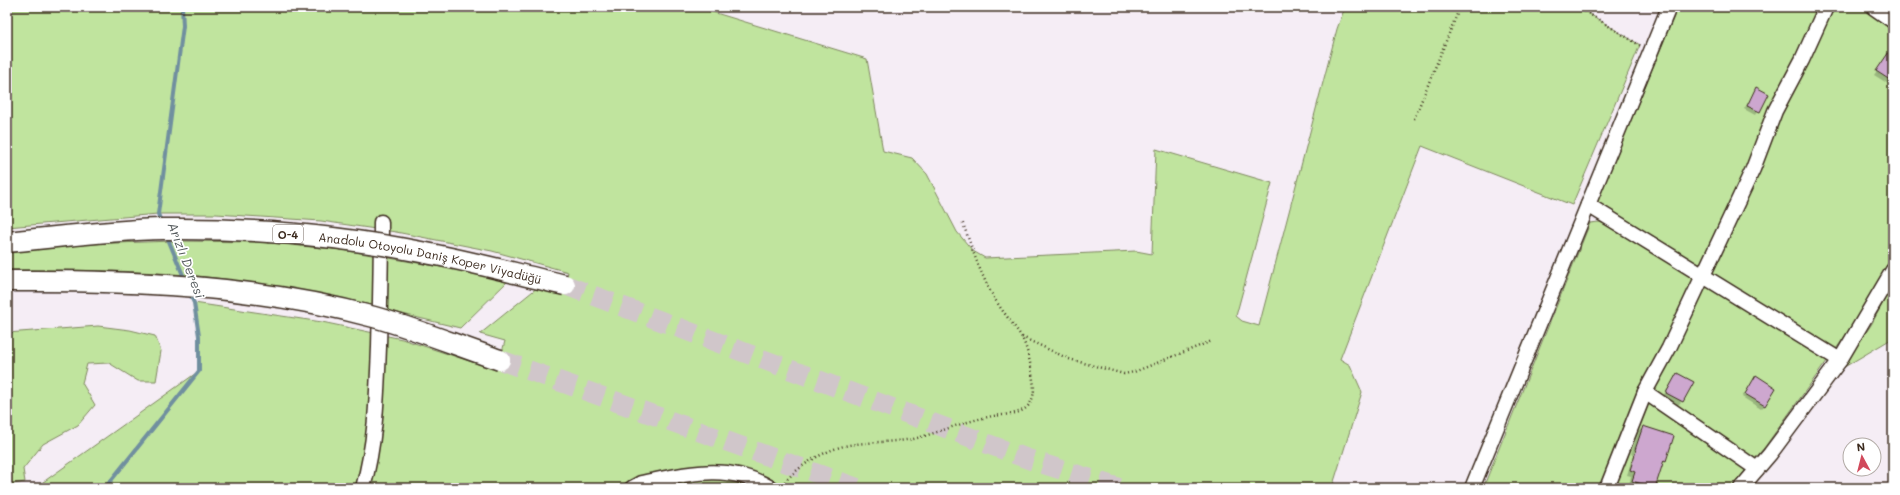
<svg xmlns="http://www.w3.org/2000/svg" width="1900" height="495" viewBox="0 0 1900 495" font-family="Mali,sans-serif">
	<rect width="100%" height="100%" fill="#f5edf5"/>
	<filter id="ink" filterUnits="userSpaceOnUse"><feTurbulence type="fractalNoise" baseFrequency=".025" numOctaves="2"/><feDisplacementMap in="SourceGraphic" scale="8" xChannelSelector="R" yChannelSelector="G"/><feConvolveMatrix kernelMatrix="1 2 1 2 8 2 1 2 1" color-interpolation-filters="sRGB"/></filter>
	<g filter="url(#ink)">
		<!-- green -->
		<g fill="#c0e49e" stroke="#7e875e">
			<path d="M7,7H696L867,59L883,151L912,158L927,174L957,232L973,251L985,258L1136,251L1152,254L1156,149L1272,183L1236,316L1242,321L1259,326L1337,29L1345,7H1578L1640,45L1572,205L1422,146L1340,359L1350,365L1362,392L1332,488H46L39,485L199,371V336L194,303L322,322L402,339L497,370L505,341L480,334L538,287L563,293L568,272L492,251L396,232L321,221L216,214H158L7,227Z"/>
			<path d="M1678,7H1861L1893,30V255L1860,315L1836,349L1597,202Z"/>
			<path d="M1599,222L1608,225L1827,361L1764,448L1731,488H1483L1590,223Z"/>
			<path d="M175,241L259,242L343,250L510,279L460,328C389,311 319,292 246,282C167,270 87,270 7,270V253L87,244Z"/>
			<path d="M1893,284V338L1841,369L1871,325Z"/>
			<path d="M98,326L130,330L155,336L161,351L156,381H138L109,363L87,364L82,383L95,405L78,425L43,444L23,469L25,482L7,485V333Z"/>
		</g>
		<!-- shadow -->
		<g fill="#0003">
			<path d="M1893,47V82L1890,85L1874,75Z"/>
			<path d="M1757,88L1768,94L1755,115L1744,109Z"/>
			<path d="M1677,374L1682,401L1678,405L1663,396Z"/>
			<path d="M1756,377L1764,406L1761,409L1742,397Z"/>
			<path d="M1644,427L1665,460L1662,463L1654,488H1636L1629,486L1631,476L1627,475L1633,455L1631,454L1639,431Z"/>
		</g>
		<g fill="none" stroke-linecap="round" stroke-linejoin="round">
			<!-- stream -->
			<g stroke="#708f9f" stroke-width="4">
				<path d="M162,224L158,214L183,26L182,7"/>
				<path d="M166,234L185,280"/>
				<path d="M105,488L199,371V336L194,303L189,292"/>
			</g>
		</g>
		<!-- building -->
		<g fill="#cda7cf" stroke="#3b2a1e">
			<path d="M1893,46V82L1876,71Z"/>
			<path d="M1756,87L1769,94L1760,112L1747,106Z"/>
			<path d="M1677,373L1694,382L1683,402L1666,393Z"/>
			<path d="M1756,375L1776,388L1765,406L1745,394Z"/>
			<path d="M1643,426L1674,436L1666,461L1664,460L1655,488L1632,481L1635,472L1630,470L1636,451L1635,450Z"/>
		</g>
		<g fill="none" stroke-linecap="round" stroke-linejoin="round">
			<!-- highway-tunnel -->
			<g stroke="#d0c6ca" stroke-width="20" stroke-dasharray="20 10" stroke-linecap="butt">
				<path d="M565,285L1028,459L1119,488"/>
				<path d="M500,360L857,488"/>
			</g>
			<defs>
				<g id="minor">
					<path d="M1873,7L1893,21"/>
					<path d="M1588,205L1840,360"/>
					<path d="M1645,392L1669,348L1753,169L1775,111L1802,60L1826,7"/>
					<path d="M363,488C376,441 377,395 379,347C380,305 381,264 381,222"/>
					<path d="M632,488L641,483C687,474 727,462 771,488"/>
					<path d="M1472,488L1669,7"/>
					<path d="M1607,488L1645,392L1757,469"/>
					<path d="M1741,488L1770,454L1840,360L1893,270"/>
				</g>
			</defs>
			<!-- minor casing -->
			<use href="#minor" stroke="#3b2a1e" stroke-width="17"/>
			<!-- path -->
			<g stroke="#3b2a1e" stroke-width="2.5" stroke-dasharray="1 3" stroke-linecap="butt">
				<path d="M1578,7L1641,46"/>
				<path d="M1414,119L1460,7"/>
				<path d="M1022,337L1069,359L1124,374L1134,372L1212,341"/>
				<path d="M782,485C796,468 817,455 837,448C858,441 890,443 913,439C938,433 962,422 988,417C1000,414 1016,416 1026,408C1034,401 1035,390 1033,380C1031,367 1028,348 1021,336C1012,322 1000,309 992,294C979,271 971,245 962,221"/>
			</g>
			<!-- minor -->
			<use href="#minor" stroke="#fff" stroke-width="14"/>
			<defs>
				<g id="highway-bridge">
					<path id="s1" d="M7,242C59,237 111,230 163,229C249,228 337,235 421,252C470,261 517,274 565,285"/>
					<path d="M7,281C129,280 255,285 374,317C417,329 458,346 500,360"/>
				</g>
			</defs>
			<!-- highway-bridge casing -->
			<use href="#highway-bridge" stroke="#3b2a1e" stroke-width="23" stroke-linecap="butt"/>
			<!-- highway-bridge -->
			<use href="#highway-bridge" stroke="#fff" stroke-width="20"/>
		</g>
	</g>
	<g text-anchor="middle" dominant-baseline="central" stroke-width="3.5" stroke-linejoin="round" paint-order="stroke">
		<!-- shield labels -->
		<rect fill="#fff" stroke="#766a62" stroke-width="1" x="273" y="225" width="30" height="18" rx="3"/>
		<g font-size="11" font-weight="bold" fill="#3b2a1e">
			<text x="288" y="234">O-4</text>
		</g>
		<!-- street labels -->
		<g font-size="12" fill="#3b2a1e" stroke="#fff">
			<text stroke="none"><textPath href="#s1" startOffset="426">Anadolu Otoyolu Daniş Koper Viyadüğü</textPath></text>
		</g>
		<!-- water labels -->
		<g font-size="13" font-style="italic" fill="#565c5e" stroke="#fff">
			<text transform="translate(187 260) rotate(69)">Arızlı Deresi</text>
		</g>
	</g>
	<!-- margin -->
	<rect width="1900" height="495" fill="none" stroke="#fff" stroke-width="24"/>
	<rect x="12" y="12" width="1876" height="471" fill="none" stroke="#3b2a1e" stroke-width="1.5" filter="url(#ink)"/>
	<!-- north arrow -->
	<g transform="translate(1862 457) rotate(353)"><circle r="19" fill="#ffffff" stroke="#b1aaa5"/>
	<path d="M0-3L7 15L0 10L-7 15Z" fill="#d1495b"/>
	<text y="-6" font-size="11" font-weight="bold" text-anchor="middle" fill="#3b2a1e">N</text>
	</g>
</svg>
